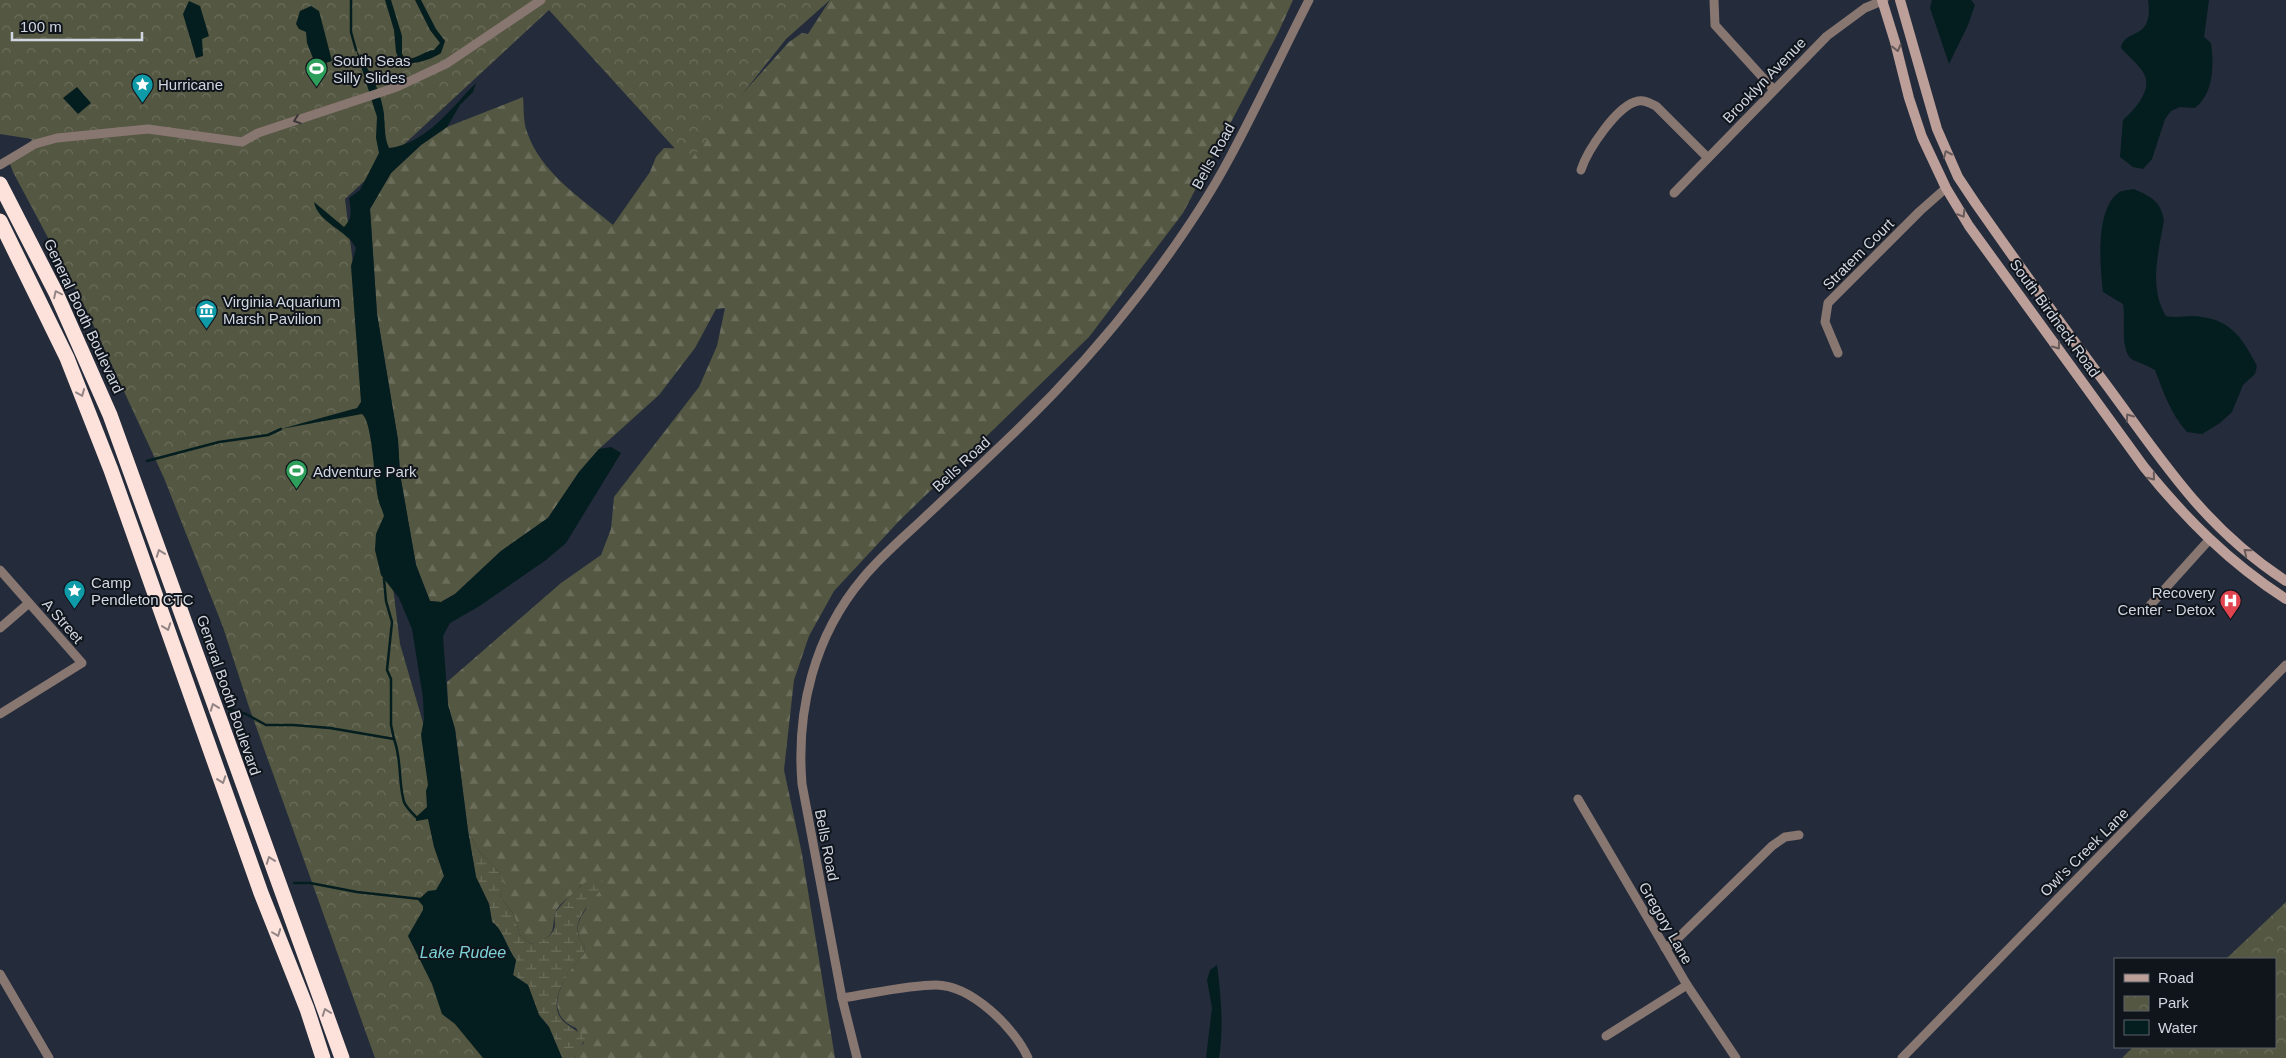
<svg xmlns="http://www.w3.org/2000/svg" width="2286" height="1058" viewBox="0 0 2286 1058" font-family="Arial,sans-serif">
	<defs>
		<pattern id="forest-firs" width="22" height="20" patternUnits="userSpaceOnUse" patternTransform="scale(1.25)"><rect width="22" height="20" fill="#545741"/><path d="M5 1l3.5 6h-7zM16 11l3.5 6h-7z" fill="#6c6e5c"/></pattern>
		<pattern id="wetland-marsh" width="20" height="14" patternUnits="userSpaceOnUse" patternTransform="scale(1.25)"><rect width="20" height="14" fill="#545741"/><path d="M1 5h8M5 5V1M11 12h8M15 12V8" fill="none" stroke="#6c6e5c"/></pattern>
		<pattern id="park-crowns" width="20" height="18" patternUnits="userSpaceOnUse" patternTransform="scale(1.25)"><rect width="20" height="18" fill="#545741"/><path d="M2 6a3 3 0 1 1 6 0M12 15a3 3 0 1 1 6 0" fill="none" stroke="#6c6e5c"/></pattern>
	</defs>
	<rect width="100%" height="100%" fill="#242c3b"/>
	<!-- forest -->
	<path fill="url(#forest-firs)" d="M830,0H1293L1278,33L1183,213L1089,337L900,520L834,591L809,636L794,680L784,770L802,854L835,1058H575L577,1049L584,1043L576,1028C539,1013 565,973 584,954L585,947C574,933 576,922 587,908L581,885C575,894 567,898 560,905C546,921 565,936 531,944L520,935L514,915L500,896L503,883L499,872L479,851L468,831L455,729L448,705L447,682L561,583L601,555L611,529L614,497L699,387L717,346L725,308L716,309L695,348L659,395L599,449L579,472L548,518L501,551L455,594L441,602L430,601L416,565L400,474L398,440L377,314L370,209L391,173L421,145L447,127L523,97C524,108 523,122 527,132C541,173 581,198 613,225L650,172L656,157L664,148L693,149L789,42L802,33L808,34Z"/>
	<!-- wetland -->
	<path fill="url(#wetland-marsh)" d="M468,831L479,851L499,872L504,883L500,896L514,915L520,935L531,944C541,941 552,938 555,926C555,922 554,918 555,914C558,906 589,877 597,875L602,878L603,886C590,907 565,922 585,947L584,954C571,967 548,998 560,1017C566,1026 577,1030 585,1037C583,1046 577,1049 575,1058H562L549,1027L539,1015L528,985L513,975L516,960C507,949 503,929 492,922L489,904L476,877Z"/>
	<!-- park -->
	<g fill="url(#park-crowns)">
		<path d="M0,0H830L786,39L688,163L549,10L345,199L400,644L434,760L533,1058H375L248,704L223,627L164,478L86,309L13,172L9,161L26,150L32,139L0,134Z"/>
		<path d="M2286,902V1058H2122L2133,1047H2275V959H2226Z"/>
	</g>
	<!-- water -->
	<g fill="#041d1f">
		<path d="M385,0H391L402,36V54L405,58C415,61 424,51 434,50L440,43L430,30L415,0H421L436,29L445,41L441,53C433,59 409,67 400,62L396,52L394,30Z"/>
		<path d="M1932,0H1971L1975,5L1968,25L1949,64L1930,8Z"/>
		<path d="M2148,0H2209L2204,37L2211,43C2214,65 2214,93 2195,108L2180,107L2171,111L2165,119L2152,159L2143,169L2133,167L2120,157L2123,120C2135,109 2154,89 2143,72C2138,64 2128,56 2121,48C2125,27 2154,42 2148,0Z"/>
		<path d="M189,1L200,6L209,36L202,39L203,56L196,58L183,14Z"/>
		<path d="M311,6L319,11L332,61L316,66L307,43L306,32L299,29L296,24L300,11Z"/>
		<path d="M356,50C368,68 379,87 383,108C386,122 383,135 389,148C426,144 451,108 476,83L473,92L460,105L447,127L421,145L391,173L370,209L377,314L398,440L400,474L416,565L430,601L441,602L455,594L501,551L548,518L579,472L599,449L611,447L621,453L566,543L546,560L478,607L450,623L443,636L448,705L455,729L468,831L476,877L489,904L492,922C503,929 507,949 516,960L513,975L528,985L539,1015L549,1027L562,1058H483L455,1024L442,1014L432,984L408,936L423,910V906L418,900L428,891L436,890L444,876L434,847L428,819L416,821V817L427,807L426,791L428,785L421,735L424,719L423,698L412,629L399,598L381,575L375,550L376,534L384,516C383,511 380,506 379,502C374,484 373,422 362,414L281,429L357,408L361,402L351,266L356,248C347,230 318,223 314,202L344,227C353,218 351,210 349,198L360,190L379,153L376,138L377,117Z"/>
		<path d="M77,87L91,103L78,114L63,98Z"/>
		<path d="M2134,189C2151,197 2160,200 2164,220C2159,251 2148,287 2166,316C2174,318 2184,316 2193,316C2229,318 2241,335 2257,366L2255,374L2243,385L2232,412L2220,423L2202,434L2187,432C2170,413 2164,393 2155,370C2148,366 2141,363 2133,360C2119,352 2126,318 2123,304L2103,292C2100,265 2095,211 2118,193C2122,190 2129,190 2134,189Z"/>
		<path d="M1217,965C1221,997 1224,1026 1219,1058H1206L1212,1008L1207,980L1210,970Z"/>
	</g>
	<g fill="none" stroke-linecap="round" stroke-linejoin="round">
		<!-- stream -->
		<g stroke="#041d1f" stroke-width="2.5">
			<path d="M351,0V32L356,50"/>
			<path d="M147,461L219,442L268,435L281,429"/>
			<path d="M384,579L386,601L392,622L387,670L391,679V725L394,739"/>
			<path d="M228,709L246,714L266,725H293L330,728L394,739C402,760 398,781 404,802C406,807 412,813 416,817"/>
			<path d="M294,883H310L357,892L420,899"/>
		</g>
		<!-- street -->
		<g stroke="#887671" stroke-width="9">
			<path d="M1714,0L1715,25L1774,90"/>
			<path d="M0,165L35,144L57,138L148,129L242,142L258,133L397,87L446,64L541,0"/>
			<path d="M1581,170C1587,151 1617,105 1638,101C1645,100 1650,103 1656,106L1708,158"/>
			<path d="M1674,193L1827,36L1865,8L1884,0"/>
			<path d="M1838,353L1825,322L1828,303L1920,211L1946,188"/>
			<path d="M0,570L82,663L0,714"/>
			<path d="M2145,611L2209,540"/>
			<path d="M0,628L29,603"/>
			<path d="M1578,799L1687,985L1736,1058"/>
			<path d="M1665,948L1672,944L1772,846L1785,837L1799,835"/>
			<path d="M0,974L49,1058"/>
			<path d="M842,998C870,994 908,985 936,985C971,985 1015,1028 1028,1058"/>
			<path d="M1606,1036L1687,985"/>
			<path d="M857,1058L842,998L802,784C796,710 814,636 863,578C881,556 904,537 925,517C955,489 986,460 1016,431C1062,387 1105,339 1144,288C1175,247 1205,204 1229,159C1257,107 1282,53 1309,0"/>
			<path d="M1902,1058L2286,665"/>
		</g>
		<!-- secondary -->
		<g stroke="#bc9f98" stroke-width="10">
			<path d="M1882,0L1895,42L1909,98L1922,137L1946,188L1969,226L2144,467C2186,519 2230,563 2286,599"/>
			<path d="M1900,0L1937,129L1958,177L1976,204C2018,264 2061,324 2105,383C2163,461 2202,526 2286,581"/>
		</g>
		<!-- highway -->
		<g stroke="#fde2db" stroke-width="15">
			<path d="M0,184L56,293L110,415L342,1058"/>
			<path d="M0,221L67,358L111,470L261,893L307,1009L323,1058"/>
		</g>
	</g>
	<!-- one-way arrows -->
	<defs><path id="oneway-chevron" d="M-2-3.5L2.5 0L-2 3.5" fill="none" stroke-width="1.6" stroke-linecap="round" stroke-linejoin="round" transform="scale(1.25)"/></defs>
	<g stroke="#665a5a">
		<use href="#oneway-chevron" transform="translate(1897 48) rotate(76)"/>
		<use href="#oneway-chevron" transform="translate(1947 154) rotate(-114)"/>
		<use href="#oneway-chevron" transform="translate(1962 214) rotate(58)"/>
		<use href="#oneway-chevron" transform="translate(2057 346) rotate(54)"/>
		<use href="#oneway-chevron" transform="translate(2129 417) rotate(-125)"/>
		<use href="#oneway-chevron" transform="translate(2152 477) rotate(51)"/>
		<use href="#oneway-chevron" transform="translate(2247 552) rotate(-141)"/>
	</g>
	<use stroke="#3a3639" href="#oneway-chevron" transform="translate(297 120) rotate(161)"/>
	<g stroke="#928585">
		<use href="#oneway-chevron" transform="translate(57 294) rotate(-116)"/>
		<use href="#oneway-chevron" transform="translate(81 393) rotate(68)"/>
		<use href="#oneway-chevron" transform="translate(160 553) rotate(-110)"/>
		<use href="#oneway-chevron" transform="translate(167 627) rotate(70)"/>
		<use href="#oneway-chevron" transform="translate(214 707) rotate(-110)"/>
		<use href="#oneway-chevron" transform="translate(222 780) rotate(71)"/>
		<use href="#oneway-chevron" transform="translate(270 860) rotate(-110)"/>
		<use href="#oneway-chevron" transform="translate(277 933) rotate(69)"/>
		<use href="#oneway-chevron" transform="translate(326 1012) rotate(-110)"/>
	</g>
	<!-- icons -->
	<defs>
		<symbol id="stadium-pin" viewBox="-11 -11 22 30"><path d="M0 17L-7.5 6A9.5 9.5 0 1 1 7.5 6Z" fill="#2e9e5b" stroke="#10141b"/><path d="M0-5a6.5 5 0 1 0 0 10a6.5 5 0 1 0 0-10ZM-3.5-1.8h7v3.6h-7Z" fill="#fff"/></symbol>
		<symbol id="sight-pin" viewBox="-11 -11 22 30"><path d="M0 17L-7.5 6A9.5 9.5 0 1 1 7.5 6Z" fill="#0f9aa8" stroke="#10141b"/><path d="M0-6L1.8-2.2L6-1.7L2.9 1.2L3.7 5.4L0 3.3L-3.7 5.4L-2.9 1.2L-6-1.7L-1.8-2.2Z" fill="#fff"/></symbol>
		<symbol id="museum-pin" viewBox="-11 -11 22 30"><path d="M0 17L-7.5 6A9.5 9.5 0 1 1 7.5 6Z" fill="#0f9aa8" stroke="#10141b"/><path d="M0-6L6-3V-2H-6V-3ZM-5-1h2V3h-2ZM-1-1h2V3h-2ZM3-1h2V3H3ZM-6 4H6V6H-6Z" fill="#fff"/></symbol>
		<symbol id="hospital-pin" viewBox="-11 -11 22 30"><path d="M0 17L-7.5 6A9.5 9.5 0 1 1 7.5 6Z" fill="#e0444e" stroke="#10141b"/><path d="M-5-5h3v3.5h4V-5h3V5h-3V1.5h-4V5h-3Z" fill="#fff"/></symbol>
	</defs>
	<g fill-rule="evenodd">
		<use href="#stadium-pin" x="304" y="56" width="25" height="34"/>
		<use href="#sight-pin" x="130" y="72" width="25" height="34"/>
		<use href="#museum-pin" x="194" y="298" width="25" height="34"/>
		<use href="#stadium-pin" x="284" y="458" width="25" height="34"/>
		<use href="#sight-pin" x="62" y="578" width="25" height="34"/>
		<use href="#hospital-pin" x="2218" y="588" width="25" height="34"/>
	</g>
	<g text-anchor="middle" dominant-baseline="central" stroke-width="4" stroke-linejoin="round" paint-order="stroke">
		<!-- poi labels -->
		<g font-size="15" fill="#d1d7e1" stroke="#10141b" text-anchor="start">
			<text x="333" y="60">South Seas<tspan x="333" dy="17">Silly Slides</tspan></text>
			<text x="158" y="84">Hurricane</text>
			<text x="223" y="301">Virginia Aquarium<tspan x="223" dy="17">Marsh Pavilion</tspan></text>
			<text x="313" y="471">Adventure Park</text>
			<text x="91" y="582">Camp<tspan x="91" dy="17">Pendleton CTC</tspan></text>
			<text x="2215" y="592" text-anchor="end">Recovery<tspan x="2215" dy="17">Center - Detox</tspan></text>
		</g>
		<!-- street labels -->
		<g font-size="15" fill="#d1d7e1" stroke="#10141b">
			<text transform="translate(1764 80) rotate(-46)">Brooklyn Avenue</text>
			<text transform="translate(1213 156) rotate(-61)">Bells Road</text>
			<text transform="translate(1858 254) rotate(-45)">Stratem Court</text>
			<text transform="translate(84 316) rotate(65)">General Booth Boulevard</text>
			<text transform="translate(2055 318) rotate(54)">South Birdneck Road</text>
			<text transform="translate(961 464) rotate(-43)">Bells Road</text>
			<text transform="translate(63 621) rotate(49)">A Street</text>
			<text transform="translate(229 695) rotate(71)">General Booth Boulevard</text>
			<text transform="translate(827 845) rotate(79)">Bells Road</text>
			<text transform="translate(2084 852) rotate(-45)">Owl's Creek Lane</text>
			<text transform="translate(1666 923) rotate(60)">Gregory Lane</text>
		</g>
		<!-- water labels -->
		<g font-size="16" font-style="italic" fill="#7cd1d6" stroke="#10141b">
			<text x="463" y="952">Lake Rudee</text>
		</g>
	</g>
	<!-- legend -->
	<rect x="2114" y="958" width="162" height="90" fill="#10141b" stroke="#5d626a"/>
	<rect x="2124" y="974" width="25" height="8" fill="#bc9f98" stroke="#5d626a"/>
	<text x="2158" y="983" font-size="15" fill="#d1d7e1">Road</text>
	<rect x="2124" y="996" width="25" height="15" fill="url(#park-crowns)" stroke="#5d626a"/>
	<text x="2158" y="1008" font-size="15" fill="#d1d7e1">Park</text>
	<rect x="2124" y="1020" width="25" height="15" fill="#041d1f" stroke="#5d626a"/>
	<text x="2158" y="1033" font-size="15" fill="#d1d7e1">Water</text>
	<!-- scale -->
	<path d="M12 32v8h130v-8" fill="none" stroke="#d1d7e1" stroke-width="2.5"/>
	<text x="20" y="32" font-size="15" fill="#d1d7e1" stroke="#10141b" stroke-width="4" paint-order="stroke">100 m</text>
</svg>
